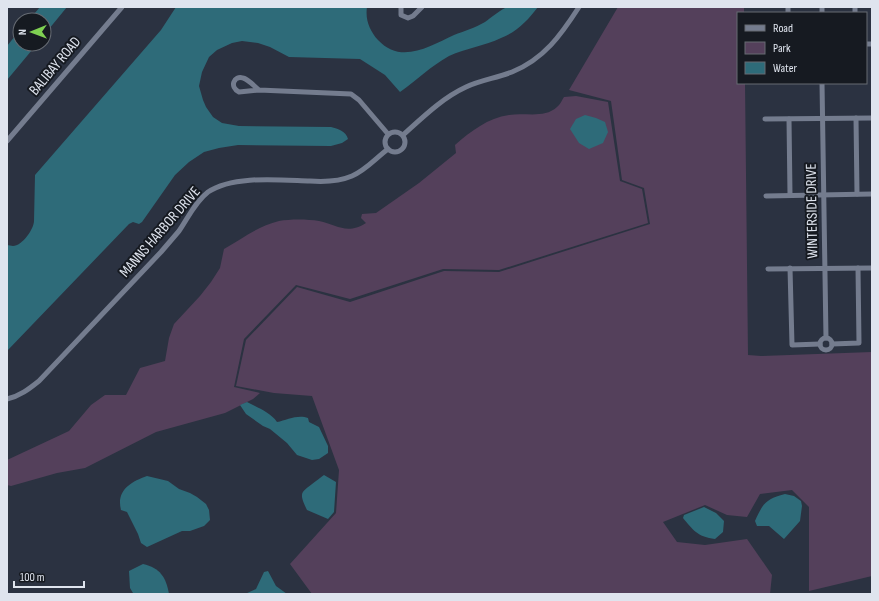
<svg xmlns="http://www.w3.org/2000/svg" width="879" height="601" viewBox="0 0 879 601" font-family="'Sofia Sans Condensed',sans-serif">
	<rect width="100%" height="100%" fill="#2b3241"/>
	<!-- green -->
	<g fill="#54405b">
		<path d="M618,7H744V13H738V83H745L748,355L761,356L872,352V576L809,591V507L792,490L760,494L747,517L727,515L705,505L663,522L677,542L705,545L747,539L772,575L770,594H312L290,564L336,513L339,470L312,396L274,393L236,386L246,340L297,287L350,302L444,271L499,272L650,224L644,188L622,180L611,101L569,90Z"/>
		<path d="M576,96L608,102L620,181L642,189L648,223L499,270L443,269L350,299L296,285L244,339L234,387L260,393L253,399L225,413L156,432L85,468L57,473L11,486L7,485V460L69,431L91,405L105,395H126L140,368L165,361L169,338L174,324L200,296L211,282L220,268L224,249C242,239 258,226 279,221C290,219 307,219 319,221C337,225 347,235 366,223L361,218L362,214L376,213L419,183L456,153L455,145C471,131 488,118 509,115C525,112 544,119 557,107C560,105 562,100 564,97Z"/>
	</g>
	<!-- water -->
	<g fill="#2e6b79">
		<path d="M40,7H67L44,35V20H29Z"/>
		<path d="M176,7H367C365,20 370,31 378,40C401,65 430,46 454,35C464,31 475,28 485,22C491,18 502,8 508,7C517,5 529,7 538,7C528,20 517,32 501,38C485,46 466,48 449,56C431,66 417,80 400,92L385,75L360,59L289,57L270,47L258,43L242,41L232,43L217,50L209,57L202,72L199,86L203,100L206,107L213,117L222,123L239,126L331,127C338,129 346,131 348,139L342,143L331,146L238,145L219,148L204,152L189,162L175,175L142,222L139,224L133,222L129,224L7,351V245C9,245 11,246 13,246C22,246 34,229 34,221L35,175L161,30Z"/>
		<path d="M20,30V44H37L7,80V46Z"/>
		<path d="M585,115L596,118L605,122L608,132L603,143L589,149L579,143L570,129L576,119Z"/>
		<path d="M247,402C258,408 270,412 277,422C287,420 298,414 308,418L309,422L319,427L328,446V453L319,459L312,460L297,455L287,443L270,429L263,426L246,414L240,405Z"/>
		<path d="M324,475L336,482L334,512L328,519L307,510C298,491 301,493 316,481C319,479 321,477 324,475Z"/>
		<path d="M147,476L168,481L179,489L190,493L197,497L206,504L209,510L210,520L204,526L190,531H182L147,547L141,543L138,534L127,512L121,510C116,491 130,482 147,476Z"/>
		<path d="M785,494L794,496L801,501L802,506L800,521L784,539L769,526H757L755,521C763,503 766,499 785,494Z"/>
		<path d="M704,507L716,513L724,521L723,532L715,539C698,537 693,530 683,518L684,515Z"/>
		<path d="M143,564C160,568 166,577 169,594L133,593L130,588L129,571Z"/>
		<path d="M268,571L276,586L287,594H245L256,589L264,572Z"/>
	</g>
	<g fill="none" stroke-linecap="round" stroke-linejoin="round">
		<!-- street -->
		<g stroke="#747c8e" stroke-width="5">
			<path d="M401,7V15L408,18L413,16L422,7"/>
			<path d="M788,7V13"/>
			<path d="M822,7V13"/>
			<path d="M855,7V13"/>
			<path d="M866,44H872"/>
			<path d="M822,83L826,338"/>
			<path d="M259,90C254,86 248,79 243,78C234,75 229,87 239,92L259,90L351,94L359,100L388,134"/>
			<path d="M856,118L857,194"/>
			<path d="M765,119L872,118"/>
			<path d="M789,119L790,195"/>
			<circle cx="395" cy="142" r="10"/>
			<path d="M403,135C422,118 442,98 466,87C481,80 497,78 512,72C544,59 561,35 579,7"/>
			<path d="M7,141L122,7"/>
			<path d="M766,196L872,194"/>
			<path d="M790,268L792,345L820,344"/>
			<path d="M768,269L872,268"/>
			<circle cx="826" cy="344" r="6"/>
			<path d="M832,344L859,343L858,268"/>
			<path d="M7,399C20,396 29,389 39,381L161,252C167,245 173,238 179,231C188,218 195,202 208,192C233,175 280,180 310,181C324,182 338,182 352,176C366,170 376,158 388,149"/>
		</g>
	</g>
	<g text-anchor="middle" dominant-baseline="central" stroke-width="4" stroke-linejoin="round" paint-order="stroke">
		<!-- street labels -->
		<g font-size="15" fill="#dfe4ee" stroke="#161a21">
			<text transform="translate(55 66) rotate(-50)">BALIBAY ROAD</text>
			<text transform="translate(812 211) rotate(-91)">WINTERSIDE DRIVE</text>
			<text transform="translate(160 232) rotate(-49)">MANNS HARBOR DRIVE</text>
		</g>
	</g>
	<!-- border -->
	<rect width="879" height="601" fill="none" stroke="#dfe4ee" stroke-width="16"/>
	<!-- legend -->
	<rect x="737" y="12" width="130" height="72" fill="#161a21" stroke="#666b73"/>
	<rect x="745" y="25" width="20" height="6" fill="#747c8e" stroke="#666b73"/>
	<text x="773" y="32" font-size="12" fill="#dfe4ee">Road</text>
	<rect x="745" y="42" width="20" height="12" fill="#54405b" stroke="#666b73"/>
	<text x="773" y="52" font-size="12" fill="#dfe4ee">Park</text>
	<rect x="745" y="62" width="20" height="12" fill="#2e6b79" stroke="#666b73"/>
	<text x="773" y="72" font-size="12" fill="#dfe4ee">Water</text>
	<!-- north arrow -->
	<g transform="translate(32 32) rotate(269)"><circle r="19" fill="#161a21" stroke="#666b73"/>
	<path d="M0-3L7 15L0 10L-7 15Z" fill="#7fd052"/>
	<text y="-6" font-size="11" font-weight="bold" text-anchor="middle" fill="#dfe4ee">N</text>
	</g>
	<!-- scale -->
	<path d="M14 581v6h70v-6" fill="none" stroke="#dfe4ee" stroke-width="2"/>
	<text x="20" y="581" font-size="12" fill="#dfe4ee" stroke="#161a21" stroke-width="3" paint-order="stroke">100 m</text>
</svg>
